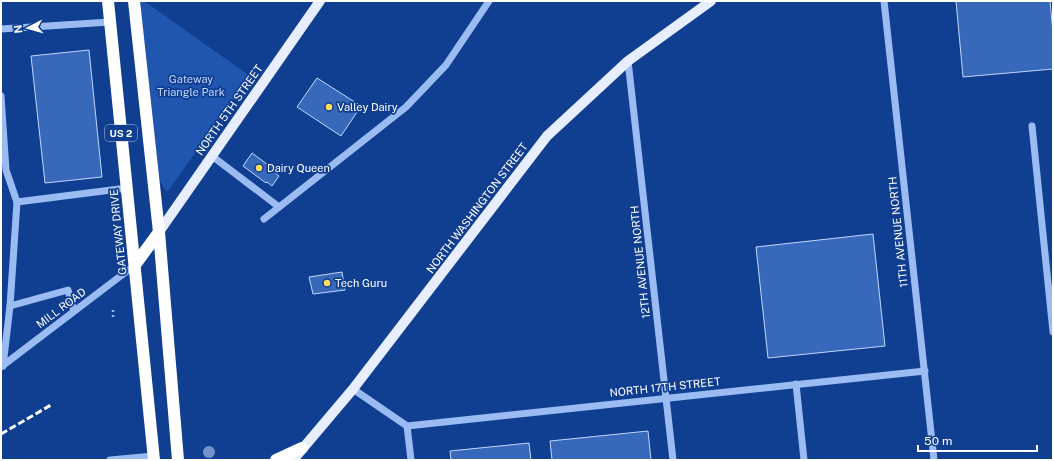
<svg xmlns="http://www.w3.org/2000/svg" width="1054" height="461" viewBox="0 0 1054 461" font-family="'Public Sans',sans-serif">
	<rect width="100%" height="100%" fill="#103e91"/>
	<!-- green -->
	<path fill="#2156b0" d="M140,1H144L250,76L168,191L165,190L159,178Z"/>
	<!-- building -->
	<g fill="#3868ba" stroke="#c2d8fe">
		<path d="M956,1H1050L1053,33V69L963,77Z"/>
		<path d="M89,50L102,177L45,183L31,56Z"/>
		<path d="M317,78L361,106L341,136L297,107Z"/>
		<path d="M252,153L275,170L274,172L279,176L272,186L267,182L266,183L243,166Z"/>
		<path d="M873,234L885,346L768,358L756,247Z"/>
		<path d="M342,272L345,290L313,294L309,277Z"/>
		<path d="M648,431L651,460H552L550,441Z"/>
		<path d="M529,443L531,460H451L450,451Z"/>
	</g>
	<g fill="none" stroke-linecap="round" stroke-linejoin="round">
		<!-- path -->
		<path stroke="#9bbcf3" stroke-width="2.5" stroke-dasharray="2 3" stroke-linecap="butt" d="M113,310V318"/>
		<!-- minor -->
		<g stroke="#9bbcf3" stroke-width="7">
			<path d="M884,1L934,460"/>
			<path d="M1,29L110,22"/>
			<path d="M628,61L673,460"/>
			<path d="M1,96L6,170L17,202L127,188"/>
			<path d="M1032,126L1053,332"/>
			<path d="M212,156L279,207"/>
			<path d="M264,219L406,107L446,65L489,1"/>
			<path d="M10,306L68,290L74,311"/>
			<path d="M3,366L10,306L17,202"/>
			<path d="M1,367L135,265"/>
			<path d="M796,384L804,460"/>
			<path d="M353,389L407,426L411,460"/>
			<path d="M407,426L925,371"/>
			<path d="M110,460L154,456"/>
		</g>
		<!-- major -->
		<g stroke="#e7eeff" stroke-width="10">
			<path d="M159,232L320,1"/>
			<path d="M293,460L353,389L547,136L628,61L711,1"/>
		</g>
		<!-- highway -->
		<g stroke="#fff" stroke-width="12">
			<path d="M108,1L154,460"/>
			<path d="M134,1L159,232L178,460"/>
			<path d="M135,265L159,232"/>
			<path d="M276,460L302,448"/>
		</g>
		<!-- rail -->
		<path stroke="#fff" stroke-width="3" stroke-dasharray="7 3" stroke-linecap="butt" d="M1,434L51,405"/>
	</g>
	<!-- trees -->
	<circle fill="#7293cd" cx="209" cy="452" r="6"/>
	<!-- markers -->
	<g fill="#ffdd5d" stroke="#103e91" stroke-width="1.5">
		<circle cx="329" cy="107" r="4"/>
		<circle cx="259" cy="168" r="4"/>
		<circle cx="327" cy="283" r="4"/>
	</g>
	<g text-anchor="middle" dominant-baseline="central" stroke-width="3.5" stroke-linejoin="round" paint-order="stroke">
		<!-- shield labels -->
		<rect fill="#103e91" stroke="#b7c5de" stroke-width="1" x="105" y="125" width="32" height="16" rx="3"/>
		<g font-size="10" font-weight="bold" fill="#fff">
			<text x="121" y="133">US 2</text>
		</g>
		<!-- park labels -->
		<g font-size="11" fill="#c2d8fe" stroke="#103e91">
			<text x="191" y="79">Gateway<tspan x="191" dy="13">Triangle Park</tspan></text>
		</g>
		<!-- poi labels -->
		<g font-size="11" fill="#fff" stroke="#103e91" text-anchor="start">
			<text x="337" y="107">Valley Dairy</text>
			<text x="267" y="168">Dairy Queen</text>
			<text x="335" y="283">Tech Guru</text>
		</g>
		<!-- street labels -->
		<g font-size="11" fill="#fff" stroke="#103e91">
			<text transform="translate(229 110) rotate(-55)">NORTH 5TH STREET</text>
			<text transform="translate(477 208) rotate(-53)">NORTH WASHINGTON STREET</text>
			<text transform="translate(118 232) rotate(-96)">GATEWAY DRIVE</text>
			<text transform="translate(898 232) rotate(-96)">11TH AVENUE NORTH</text>
			<text transform="translate(640 262) rotate(-96)">12TH AVENUE NORTH</text>
			<text transform="translate(61 308) rotate(-37)">MILL ROAD</text>
			<text transform="translate(665 387) rotate(-6)">NORTH 17TH STREET</text>
		</g>
	</g>
	<!-- border -->
	<rect width="1054" height="461" fill="none" stroke="#ffffff" stroke-width="4"/>
	<!-- north arrow -->
	<g transform="translate(28 28) rotate(264)" stroke="#103e91" stroke-width="3" paint-order="stroke">
	<path d="M0-3L7 15L0 10L-7 15Z" fill="#ffffff"/>
	<text y="-6" font-size="11" font-weight="bold" text-anchor="middle" fill="#ffffff">N</text>
	</g>
	<!-- scale -->
	<path d="M918 445v6h119v-6" fill="none" stroke="#ffffff" stroke-width="2"/>
	<text x="924" y="445" font-size="12" fill="#ffffff" stroke="#103e91" stroke-width="3" paint-order="stroke">50 m</text>
</svg>
